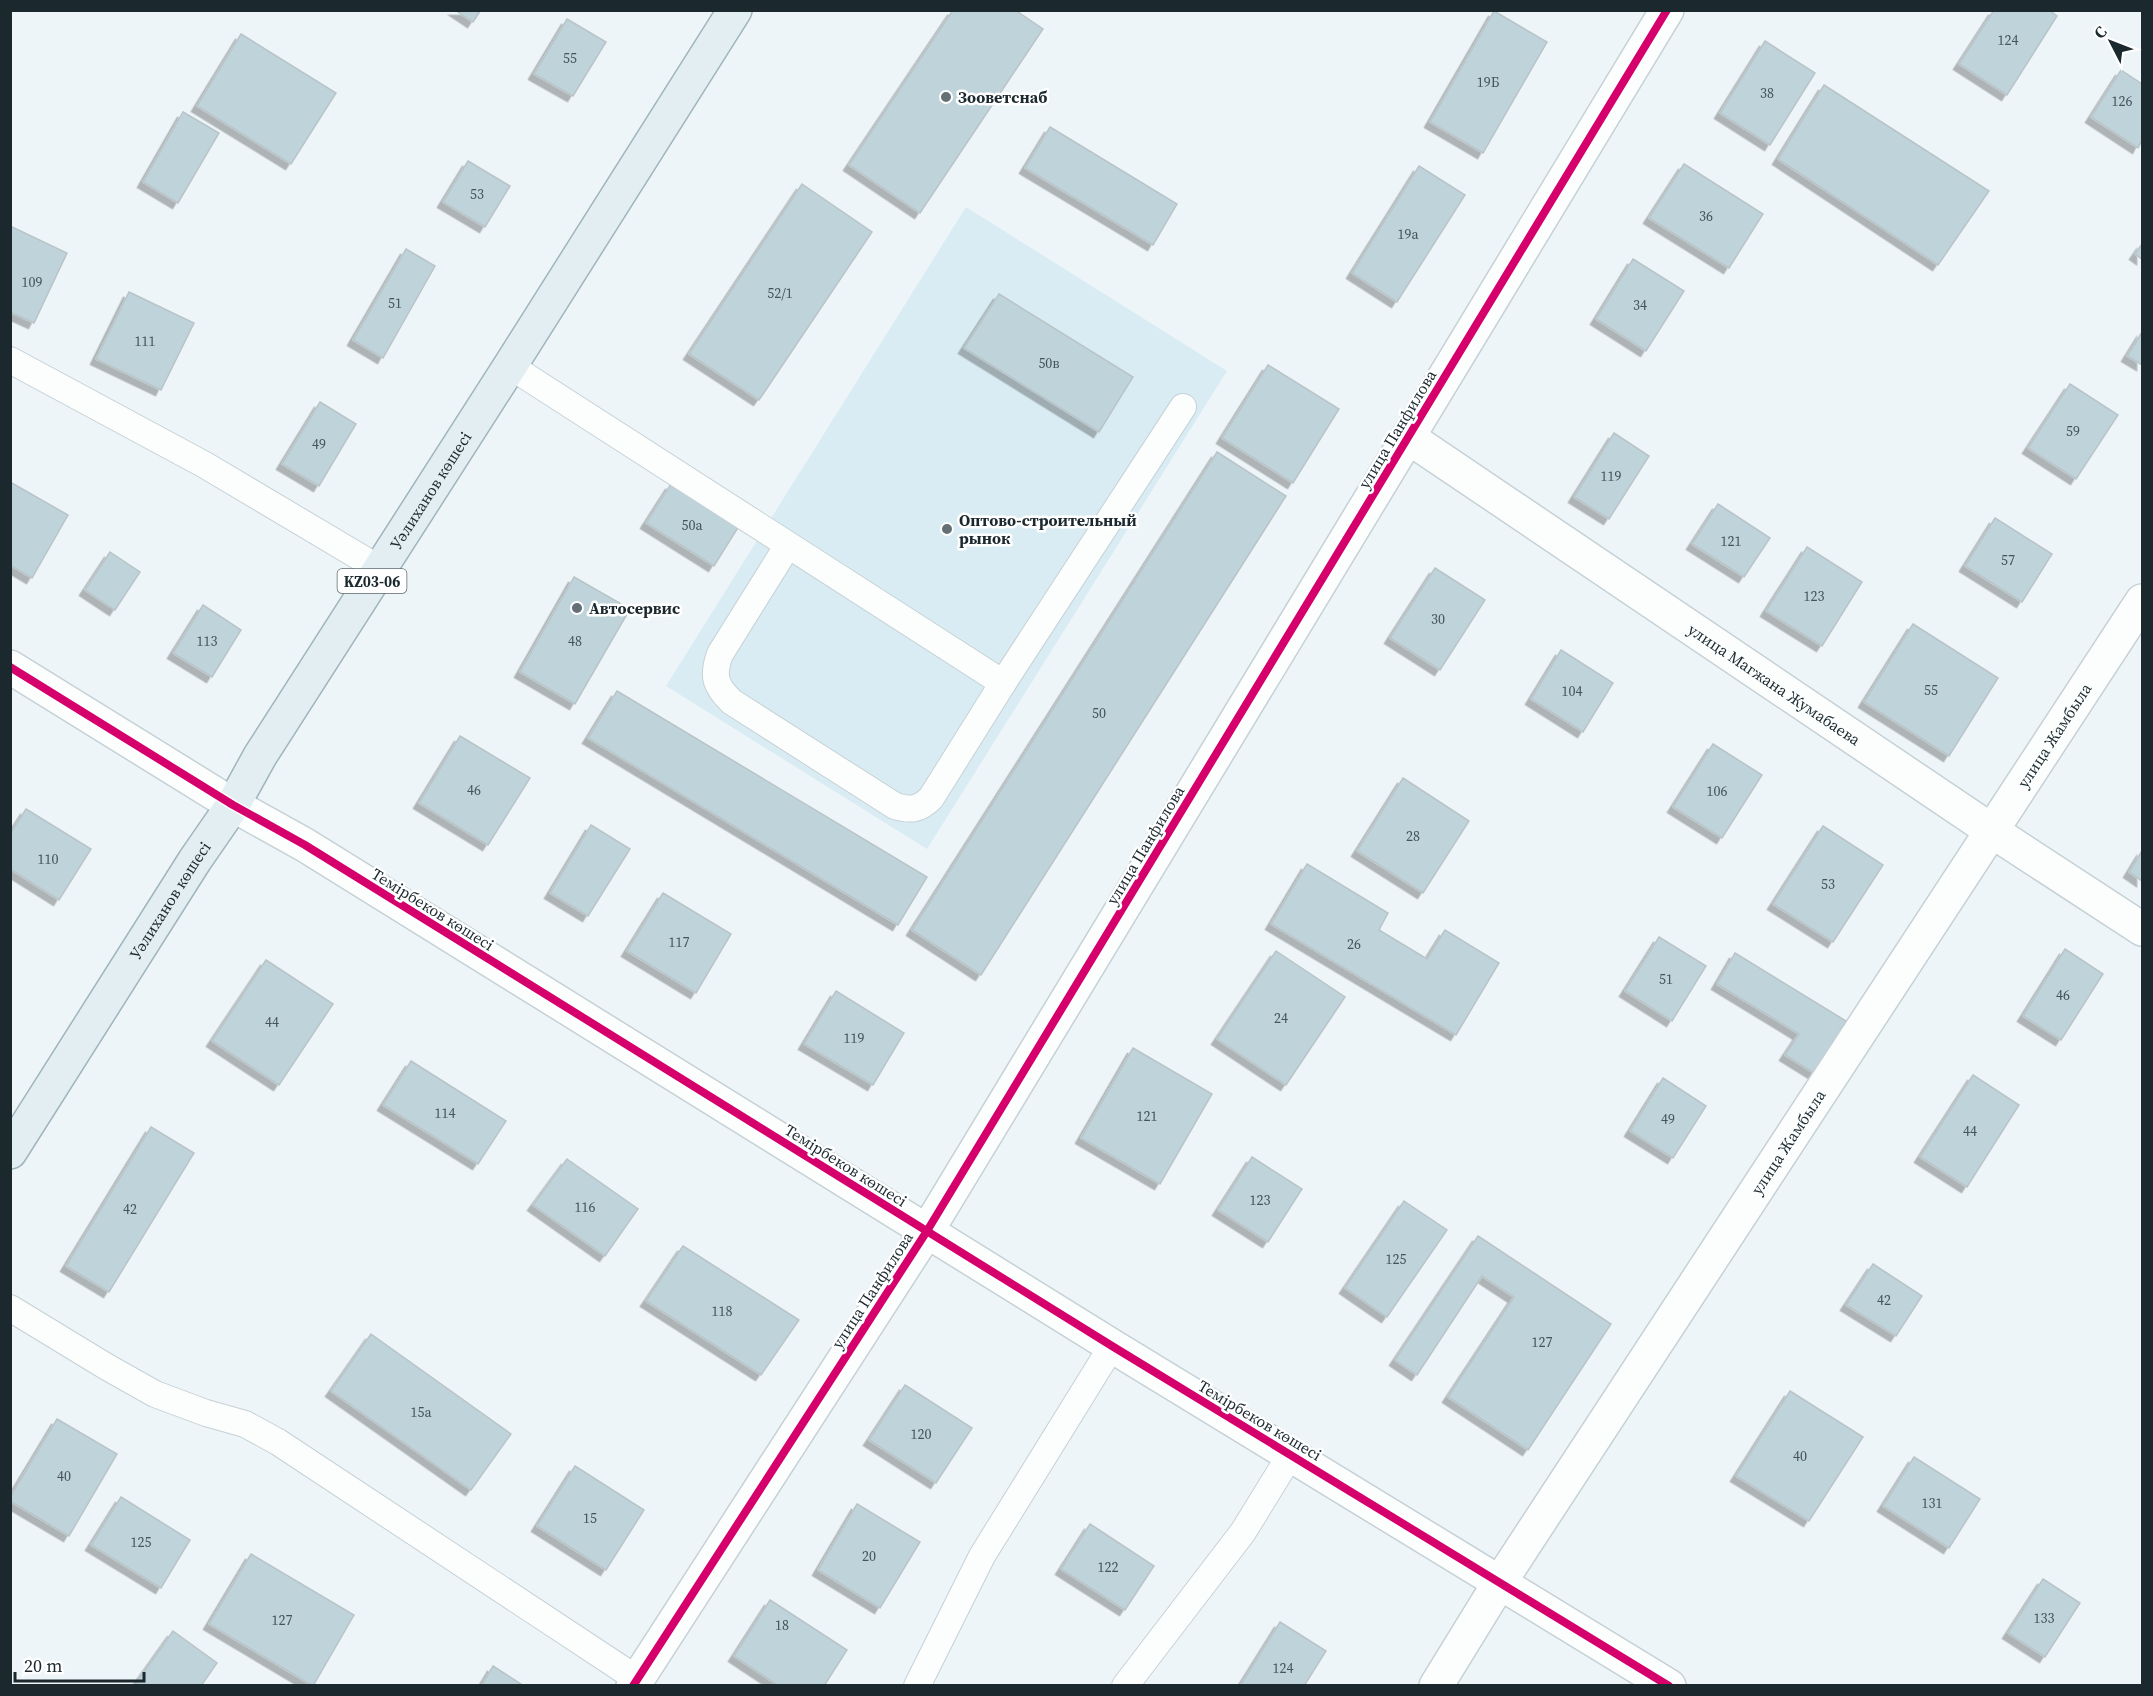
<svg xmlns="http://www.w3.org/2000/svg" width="2153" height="1696" viewBox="0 0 2153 1696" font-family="'Source Serif 4',serif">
	<defs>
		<filter id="shadow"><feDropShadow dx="-5.5" dy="5.5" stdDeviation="0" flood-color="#0004"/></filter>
	</defs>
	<rect width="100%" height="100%" fill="#edf5f8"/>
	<!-- built -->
	<path fill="#d9ecf3" d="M966,207L1227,371L927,849L666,686Z"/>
	<!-- building -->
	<g fill="#bfd3db" stroke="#b9c4c8" stroke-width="1.5" filter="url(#shadow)">
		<path d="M455,10H481L473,22Z"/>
		<path d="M953,10H1015L1043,29L920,213L849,165Z"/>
		<path d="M1994,10H2049L2057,16L2007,95L1959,64Z"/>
		<path d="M1494,11L1547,42L1483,153L1430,122Z"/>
		<path d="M567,19L606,42L573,96L534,74Z"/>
		<path d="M241,34L336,93L291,164L197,106Z"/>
		<path d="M1765,41L1815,73L1770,145L1720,113Z"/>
		<path d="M2121,70L2142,84V140L2138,148L2091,117Z"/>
		<path d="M1824,85L1989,191L1938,265L1778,159Z"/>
		<path d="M183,112L219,133L178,203L143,182Z"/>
		<path d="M1050,127L1177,204L1153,245L1025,168Z"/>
		<path d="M468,161L510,186L485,227L443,202Z"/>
		<path d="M1684,164L1763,214L1729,268L1649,218Z"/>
		<path d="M1419,166L1465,195L1397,302L1352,273Z"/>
		<path d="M802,184L872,232L759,400L689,354Z"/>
		<path d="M10,226L67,253L34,323L10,312Z"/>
		<path d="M2142,244V259L2135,254Z"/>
		<path d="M406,249L435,266L383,358L353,340Z"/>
		<path d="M1633,259L1684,291L1646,351L1596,319Z"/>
		<path d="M129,292L194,323L161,390L96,359Z"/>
		<path d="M999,294L1133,377L1099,432L964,348Z"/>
		<path d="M2142,332V365L2127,356Z"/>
		<path d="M1268,365L1339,409L1293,483L1222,438Z"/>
		<path d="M2070,384L2118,415L2076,479L2028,448Z"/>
		<path d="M320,402L356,424L319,486L282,464Z"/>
		<path d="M1614,433L1649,456L1609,519L1574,497Z"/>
		<path d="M1217,452L1286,496L981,975L912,930Z"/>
		<path d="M10,482L68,515L32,578L10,565Z"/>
		<path d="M671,484L739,526L714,566L646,523Z"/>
		<path d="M1718,504L1770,538L1744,577L1692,544Z"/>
		<path d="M1995,518L2052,554L2022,602L1965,566Z"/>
		<path d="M1807,547L1862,582L1822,646L1766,611Z"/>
		<path d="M110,552L140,572L115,610L85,590Z"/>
		<path d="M1435,568L1485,600L1440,670L1390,638Z"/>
		<path d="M574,577L630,609L575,704L520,672Z"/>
		<path d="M203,605L241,630L212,677L173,653Z"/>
		<path d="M1913,624L1998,678L1949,756L1864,702Z"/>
		<path d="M1561,650L1613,683L1583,732L1531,699Z"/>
		<path d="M617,691L927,877L898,925L588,738Z"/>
		<path d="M460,736L530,778L488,845L419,803Z"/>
		<path d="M1713,744L1762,775L1722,838L1673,807Z"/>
		<path d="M1403,778L1469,821L1423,893L1357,851Z"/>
		<path d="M26,809L91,849L59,900L10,869V834Z"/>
		<path d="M591,825L630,849L588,916L550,893Z"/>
		<path d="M1823,826L1883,865L1833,942L1773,904Z"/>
		<path d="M2142,851V881L2129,872Z"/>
		<path d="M1307,864L1388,913L1379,930L1427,959L1445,930L1499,963L1456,1035L1271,924Z"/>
		<path d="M663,893L731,934L696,993L627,951Z"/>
		<path d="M1659,937L1706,966L1672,1021L1625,991Z"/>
		<path d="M2065,949L2103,974L2061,1040L2023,1016Z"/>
		<path d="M1276,951L1345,997L1286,1085L1217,1039Z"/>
		<path d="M1735,953L1846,1021L1814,1073L1785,1055L1799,1034L1717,984Z"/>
		<path d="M266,960L333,1004L279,1085L212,1041Z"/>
		<path d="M836,991L904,1033L873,1085L804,1044Z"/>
		<path d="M1133,1048L1212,1094L1160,1184L1081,1138Z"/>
		<path d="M411,1061L506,1121L478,1164L383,1105Z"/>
		<path d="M1973,1075L2019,1105L1967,1187L1920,1157Z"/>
		<path d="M1663,1078L1706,1106L1673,1158L1630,1131Z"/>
		<path d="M151,1127L194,1153L109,1292L66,1266Z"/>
		<path d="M1252,1157L1302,1189L1268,1242L1218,1210Z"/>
		<path d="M567,1159L638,1209L605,1256L533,1205Z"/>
		<path d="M1404,1201L1447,1230L1387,1317L1345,1288Z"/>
		<path d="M1478,1236L1611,1324L1528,1450L1448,1397L1514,1297L1482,1276L1417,1375L1395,1360Z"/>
		<path d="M683,1246L799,1320L761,1375L646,1301Z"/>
		<path d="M1873,1264L1922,1296L1896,1336L1846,1305Z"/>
		<path d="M371,1334L511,1434L471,1490L331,1391Z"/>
		<path d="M905,1385L972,1428L936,1483L869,1440Z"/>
		<path d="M1790,1391L1863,1437L1809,1521L1736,1476Z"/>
		<path d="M57,1419L117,1454L69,1536L10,1501V1497Z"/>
		<path d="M1914,1457L1980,1499L1949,1548L1883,1506Z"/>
		<path d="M575,1466L644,1510L606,1570L537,1526Z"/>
		<path d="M121,1497L190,1540L161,1588L91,1545Z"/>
		<path d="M857,1504L920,1542L880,1608L818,1570Z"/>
		<path d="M1090,1524L1154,1566L1125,1610L1061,1569Z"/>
		<path d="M251,1554L354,1615L313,1686L209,1624Z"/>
		<path d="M2043,1579L2080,1603L2045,1657L2008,1633Z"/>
		<path d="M770,1600L847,1650L824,1686H779L734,1656Z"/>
		<path d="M1280,1622L1326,1651L1304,1686H1240Z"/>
		<path d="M173,1631L217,1663L201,1686H134Z"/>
		<path d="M493,1666L524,1686H481Z"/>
	</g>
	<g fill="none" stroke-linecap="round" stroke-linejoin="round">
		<defs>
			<g id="lane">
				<path d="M10,360L205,465L380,569"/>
				<path d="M510,366L1003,683L1183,407"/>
				<path d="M788,545L720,654C712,676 715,686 732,702L895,806C911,811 920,809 931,798L1003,683"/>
				<path d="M10,1308L107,1367L155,1394L206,1413L245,1424L278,1442L637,1679"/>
				<path d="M917,1686L982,1556L1112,1346"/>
				<path d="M1125,1686L1243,1532L1291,1454"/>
			</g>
			<g id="street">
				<path id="s1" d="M1408,437L1992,831L2142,929"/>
				<path d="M10,667L233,805L305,845L1112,1346L1669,1686"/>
				<path d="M633,1686L927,1231L1667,10"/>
				<path id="s2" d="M1436,1686L1500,1582L2142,601"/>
			</g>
			<g id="primary">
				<path id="s3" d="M10,1152L195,860L233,805L260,756L510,366L735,10"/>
			</g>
		</defs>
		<!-- lane casing -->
		<use href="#lane" stroke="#c6d1d5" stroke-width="28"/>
		<!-- street casing -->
		<use href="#street" stroke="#c6d1d5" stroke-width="36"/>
		<!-- primary casing -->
		<use href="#primary" stroke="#9fb5bd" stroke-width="36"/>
		<!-- lane -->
		<use href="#lane" stroke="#fcfefe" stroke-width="26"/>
		<!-- street -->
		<use href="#street" stroke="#fcfefe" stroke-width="33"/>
		<!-- primary -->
		<use href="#primary" stroke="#e3eef2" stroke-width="33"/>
		<defs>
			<g id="cycleway">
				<path d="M10,667L233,805L305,845L1112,1346L1669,1686"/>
				<path d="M633,1686L927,1231L1667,10"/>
			</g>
		</defs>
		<!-- cycleway casing -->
		<use href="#cycleway" stroke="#fff" stroke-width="11"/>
		<!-- cycleway -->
		<use href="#cycleway" stroke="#d6006c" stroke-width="8"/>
	</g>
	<!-- markers -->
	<g fill="#647075" stroke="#fff" stroke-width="2">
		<circle cx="946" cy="97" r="6"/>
		<circle cx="947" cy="529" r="6"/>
		<circle cx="577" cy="608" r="6"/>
	</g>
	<g text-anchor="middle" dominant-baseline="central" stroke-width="5" stroke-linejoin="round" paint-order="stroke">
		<!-- number labels -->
		<g font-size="14" fill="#44545a">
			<text x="2008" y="40">124</text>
			<text x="570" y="58">55</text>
			<text x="1488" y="82">19Б</text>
			<text x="1767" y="93">38</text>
			<text x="2122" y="101">126</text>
			<text x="477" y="194">53</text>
			<text x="1706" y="216">36</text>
			<text x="1408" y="234">19а</text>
			<text x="32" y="282">109</text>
			<text x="780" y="293">52/1</text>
			<text x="395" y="303">51</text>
			<text x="1640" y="305">34</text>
			<text x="145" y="341">111</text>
			<text x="1049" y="363">50в</text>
			<text x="2073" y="431">59</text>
			<text x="319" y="444">49</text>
			<text x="1611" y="476">119</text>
			<text x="692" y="525">50а</text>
			<text x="1731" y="541">121</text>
			<text x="2008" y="560">57</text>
			<text x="1814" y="596">123</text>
			<text x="1438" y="619">30</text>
			<text x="207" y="641">113</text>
			<text x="575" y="641">48</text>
			<text x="1931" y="690">55</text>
			<text x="1572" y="691">104</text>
			<text x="1099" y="713">50</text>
			<text x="474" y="790">46</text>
			<text x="1717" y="791">106</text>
			<text x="1413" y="836">28</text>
			<text x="48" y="859">110</text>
			<text x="1828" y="884">53</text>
			<text x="679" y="942">117</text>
			<text x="1354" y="944">26</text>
			<text x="1666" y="979">51</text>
			<text x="2063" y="995">46</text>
			<text x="1281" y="1018">24</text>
			<text x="272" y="1022">44</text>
			<text x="854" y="1038">119</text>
			<text x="445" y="1113">114</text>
			<text x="1147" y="1116">121</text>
			<text x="1668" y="1119">49</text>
			<text x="1970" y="1131">44</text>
			<text x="1260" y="1200">123</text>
			<text x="585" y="1207">116</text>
			<text x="130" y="1209">42</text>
			<text x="1396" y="1259">125</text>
			<text x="1884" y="1300">42</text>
			<text x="722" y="1311">118</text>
			<text x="1542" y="1342">127</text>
			<text x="421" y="1412">15а</text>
			<text x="921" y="1434">120</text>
			<text x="1800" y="1456">40</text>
			<text x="64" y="1476">40</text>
			<text x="1932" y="1503">131</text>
			<text x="590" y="1518">15</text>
			<text x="141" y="1542">125</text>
			<text x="869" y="1556">20</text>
			<text x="1108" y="1567">122</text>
			<text x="2044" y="1618">133</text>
			<text x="282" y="1620">127</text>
			<text x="782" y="1625">18</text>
			<text x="1283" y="1668">124</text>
		</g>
		<!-- shield labels -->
		<rect fill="#fff" stroke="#5f696d" stroke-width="1.5" x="337.5" y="569" width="69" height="24" rx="4.5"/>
		<g font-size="15" font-weight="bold" fill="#1b292f">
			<text x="372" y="581">KZ03-06</text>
		</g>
		<!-- poi labels -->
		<g font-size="16" font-weight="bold" fill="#1b292f" stroke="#fff" text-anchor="start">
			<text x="958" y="97">Зооветснаб</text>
			<text x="959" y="520">Оптово-строительный<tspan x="959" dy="18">рынок</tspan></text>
			<text x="589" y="608">Автосервис</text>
		</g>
		<!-- street labels -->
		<g font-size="16" fill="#1b292f" stroke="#fff">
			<text transform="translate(1397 429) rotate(-59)">улица Панфилова</text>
			<text stroke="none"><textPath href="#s3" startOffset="784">Уәлиханов көшесі</textPath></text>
			<text stroke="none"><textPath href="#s1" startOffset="442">улица Магжана Жумабаева</textPath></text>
			<text stroke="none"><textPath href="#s2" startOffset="1134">улица Жамбыла</textPath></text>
			<text transform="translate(1145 845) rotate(-59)">улица Панфилова</text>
			<text stroke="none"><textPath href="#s3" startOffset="298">Уәлиханов көшесі</textPath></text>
			<text transform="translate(433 909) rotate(32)">Темірбеков көшесі</text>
			<text stroke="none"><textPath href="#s2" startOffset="648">улица Жамбыла</textPath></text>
			<text transform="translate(846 1165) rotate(32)">Темірбеков көшесі</text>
			<text transform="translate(872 1290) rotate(-57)">улица Панфилова</text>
			<text transform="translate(1260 1420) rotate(31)">Темірбеков көшесі</text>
		</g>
	</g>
	<!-- border -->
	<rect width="2153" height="1696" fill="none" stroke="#1b292f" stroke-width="24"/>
	<!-- north arrow -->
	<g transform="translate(2111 42) rotate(312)" stroke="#ffffff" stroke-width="4.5" paint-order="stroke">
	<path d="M0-4.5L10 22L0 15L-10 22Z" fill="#1b292f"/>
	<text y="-9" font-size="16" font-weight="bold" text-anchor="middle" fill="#1b292f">С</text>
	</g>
	<!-- scale -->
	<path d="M15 1672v9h129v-9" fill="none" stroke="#1b292f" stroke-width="3"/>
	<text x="24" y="1672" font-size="18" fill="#1b292f" stroke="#ffffff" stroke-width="4.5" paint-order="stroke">20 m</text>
</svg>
